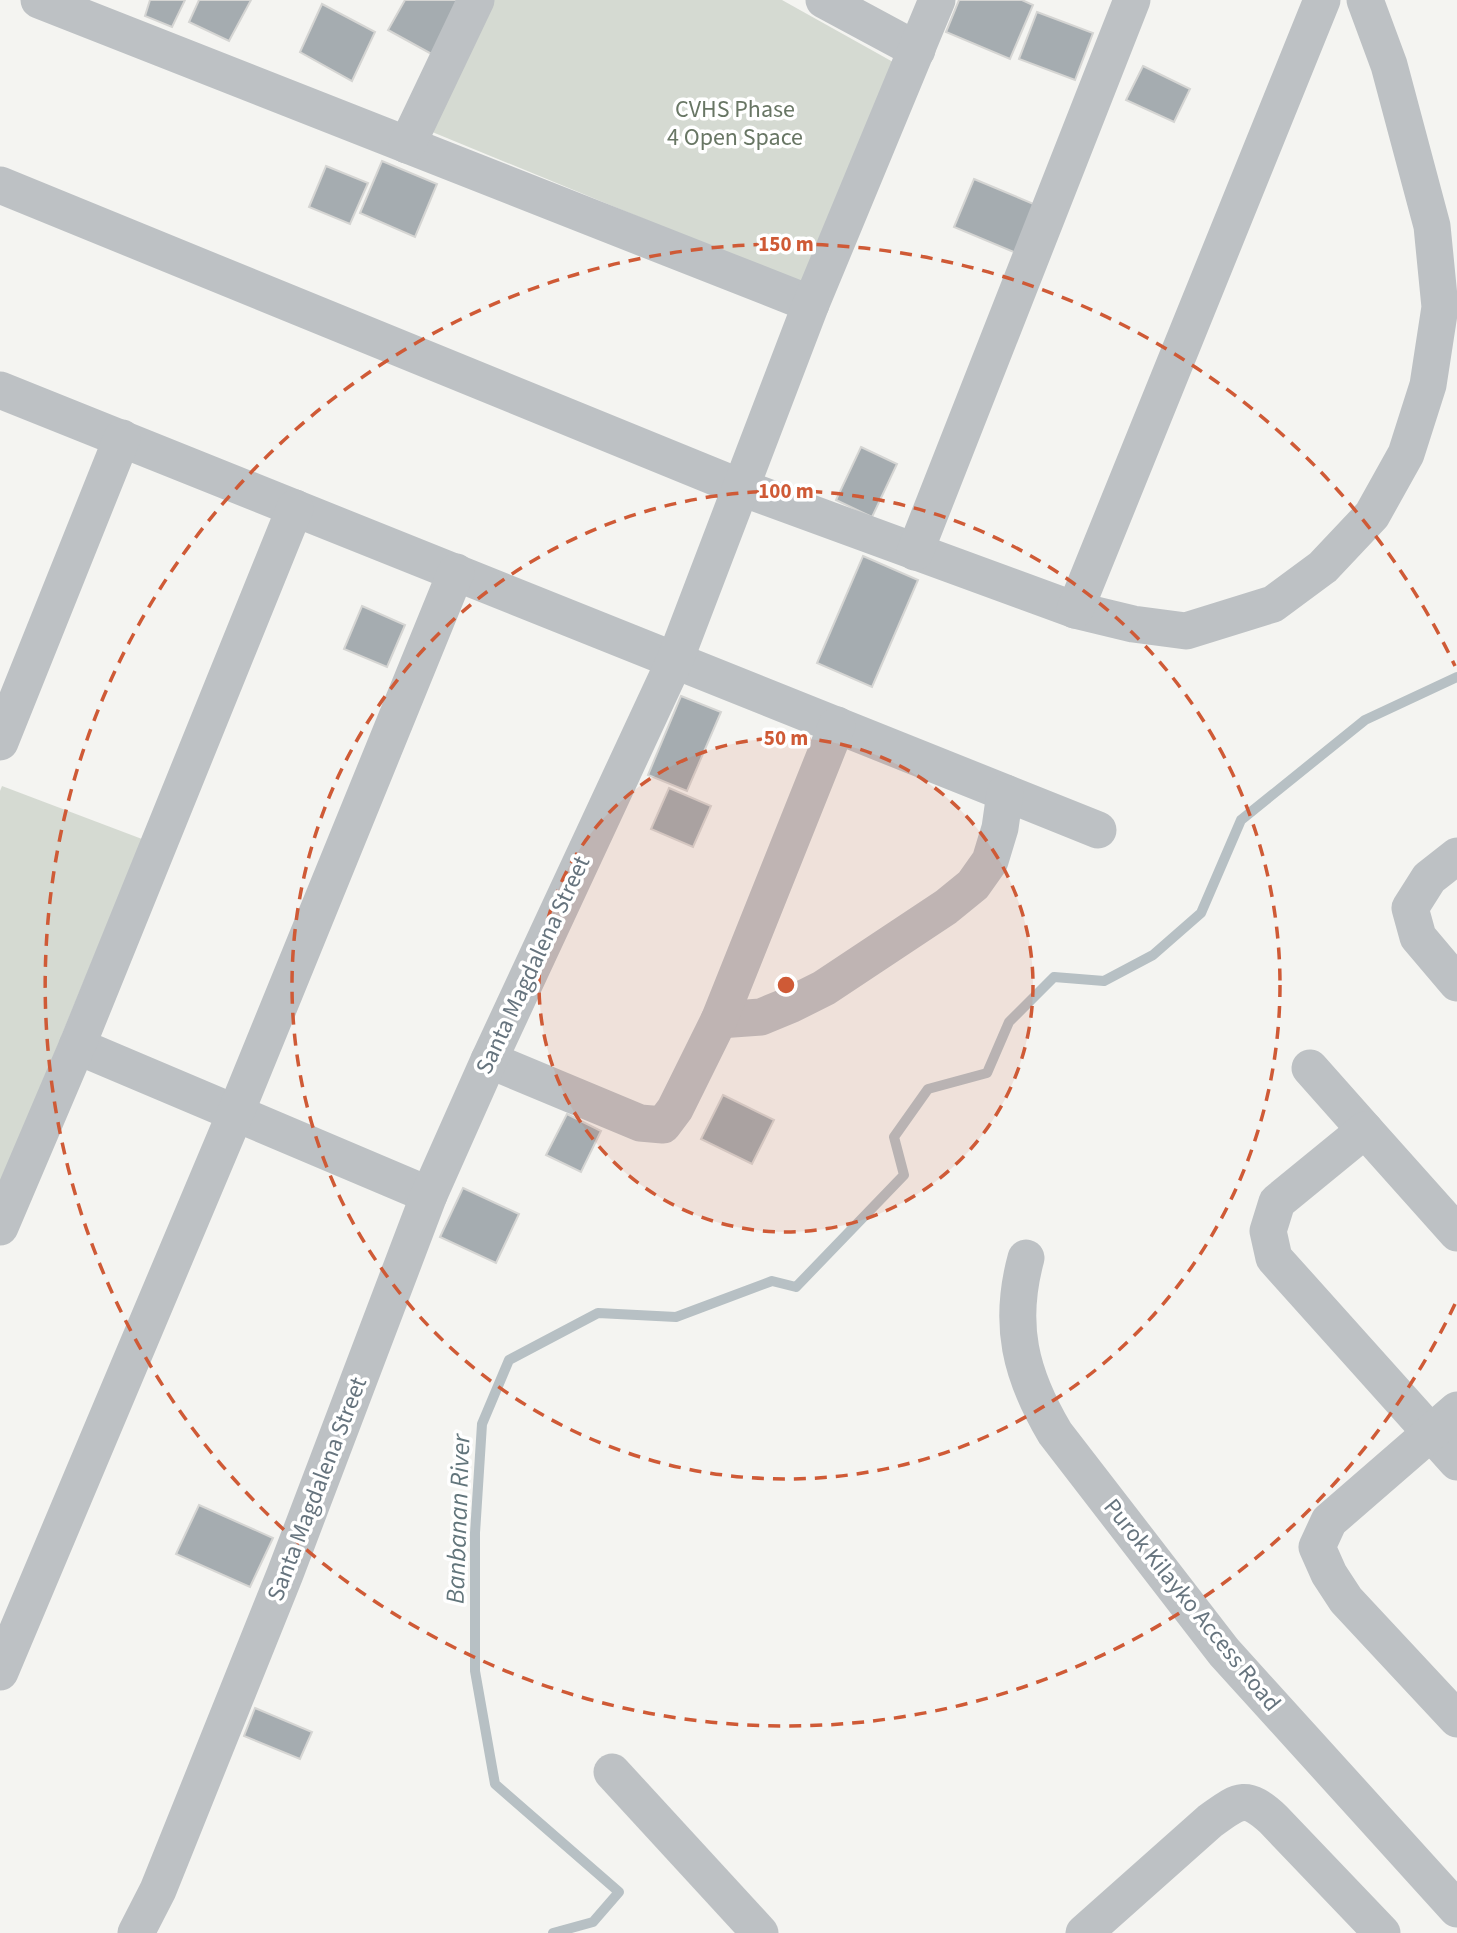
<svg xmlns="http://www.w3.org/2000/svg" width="1457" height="1933" viewBox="0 0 1457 1933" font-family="'Source Sans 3',sans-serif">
	<rect width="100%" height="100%" fill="#f4f4f1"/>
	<!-- green -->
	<g fill="#d5dad2">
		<path d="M486,0H782L893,62L802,284L425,129Z"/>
		<path d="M2,786L142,839L0,1186V791Z"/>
	</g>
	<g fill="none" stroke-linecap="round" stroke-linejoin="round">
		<!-- stream -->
		<path stroke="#b7c0c4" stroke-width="10" d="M553,1933L593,1922L619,1892L495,1784L475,1671V1533L482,1424L509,1360L598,1313L676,1317L772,1281L796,1287L904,1175L894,1137L928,1089L987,1073L1009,1022L1054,977L1104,981L1153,955L1201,913L1241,820L1365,720L1457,677"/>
	</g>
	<!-- building -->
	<g fill="#a5acb0" stroke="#d5d5d3" stroke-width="2">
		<path d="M150,0H185L172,27L145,16Z"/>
		<path d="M199,0H251L229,41L189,22Z"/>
		<path d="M405,0H459L437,57L388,30Z"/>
		<path d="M959,0H1022L1033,5L1010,59L946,32Z"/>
		<path d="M322,4L375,32L352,81L300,52Z"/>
		<path d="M1037,12L1093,33L1075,80L1019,59Z"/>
		<path d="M1143,66L1190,89L1174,122L1126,100Z"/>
		<path d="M382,161L437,184L415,237L360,213Z"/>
		<path d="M326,166L368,183L350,224L309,207Z"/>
		<path d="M974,179L1036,205L1016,253L954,227Z"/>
		<path d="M861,447L897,464L872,517L836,500Z"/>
		<path d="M863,556L918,580L872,687L817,663Z"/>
		<path d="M362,606L405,625L387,667L344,649Z"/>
		<path d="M681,696L721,712L687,791L648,775Z"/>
		<path d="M669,788L711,806L693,847L651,829Z"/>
		<path d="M723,1095L774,1120L752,1164L701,1139Z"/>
		<path d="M567,1114L601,1131L581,1172L546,1155Z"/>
		<path d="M463,1188L519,1214L496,1263L440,1237Z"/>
		<path d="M199,1505L273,1538L250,1587L176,1554Z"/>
		<path d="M255,1708L312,1732L300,1759L244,1736Z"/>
	</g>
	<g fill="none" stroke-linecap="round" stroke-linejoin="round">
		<!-- minor -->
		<g stroke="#bdc1c4" stroke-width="37">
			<path d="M39,0L811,304"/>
			<path d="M824,0L917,50"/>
			<path d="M407,145L476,0"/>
			<path d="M0,185L742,488L1075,610L1133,624L1186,631L1273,604L1323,567L1372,515L1406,454L1428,385L1440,307L1432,226L1389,65L1365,0"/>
			<path d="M0,390L1098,830"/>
			<path d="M915,552L1132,0"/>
			<path d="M1075,610L1322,0"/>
			<path d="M0,742L122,438"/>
			<path d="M1457,856L1429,878L1410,908L1418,937L1457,983"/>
			<path d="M719,1020L761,1017L790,1005L824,988L946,907L973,885L990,861L1000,828L1005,793"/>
			<path d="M77,1046L429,1195"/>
			<path d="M489,1060L640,1123L663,1125L675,1109L719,1020L837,725"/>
			<path d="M1310,1068L1365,1130"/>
			<path d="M0,1227L77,1046L295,508"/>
			<path d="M1457,1233L1365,1130L1277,1202L1268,1231L1274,1258L1457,1462"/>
			<path d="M1026,1258C1008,1324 1020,1374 1055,1433L1224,1652L1457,1909"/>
			<path d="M1457,1410L1329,1521L1317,1547L1329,1574L1346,1600L1457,1719"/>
			<path d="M0,1672L236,1112L456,572"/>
			<path d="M612,1772L760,1933"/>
			<path d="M136,1933L158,1890L285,1574L429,1195L489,1060L675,660L811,304L937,0"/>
			<path d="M1084,1933L1210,1821C1238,1801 1245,1793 1273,1819L1382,1933"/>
		</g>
	</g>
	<!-- distance rings -->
	<circle cx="786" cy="985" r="247" fill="#cf5a36" fill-opacity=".12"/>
	<g fill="none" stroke="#cf5a36" stroke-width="3.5" stroke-dasharray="12 9">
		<circle cx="786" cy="985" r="247"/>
		<circle cx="786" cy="985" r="494"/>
		<path d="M1455 1304A741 741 0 1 1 1455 666"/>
	</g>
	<g text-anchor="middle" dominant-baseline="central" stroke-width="7" stroke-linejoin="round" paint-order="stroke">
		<!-- park labels -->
		<g font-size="24" fill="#687664" stroke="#fff">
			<text x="735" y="109">CVHS Phase<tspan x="735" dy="28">4 Open Space</tspan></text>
		</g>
		<!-- street labels -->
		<g font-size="24" fill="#66747e" stroke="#fff">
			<text transform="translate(533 965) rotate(-65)">Santa Magdalena Street</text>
			<text transform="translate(317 1489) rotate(-69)">Santa Magdalena Street</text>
			<text transform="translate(1192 1605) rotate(51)">Purok Kilayko Access Road</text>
		</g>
		<!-- water labels -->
		<g font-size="26" font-style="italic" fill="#62757b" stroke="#fff">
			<text transform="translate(458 1519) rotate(-88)">Banbanan River</text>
		</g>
	</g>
	<circle cx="786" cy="985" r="10" fill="#cf5a36" stroke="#fff" stroke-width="3.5"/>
	<g font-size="21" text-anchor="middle" font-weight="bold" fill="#cf5a36" stroke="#fff" stroke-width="7" stroke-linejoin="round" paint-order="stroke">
		<text x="786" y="251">150 m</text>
		<text x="786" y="498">100 m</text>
		<text x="786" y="745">50 m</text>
	</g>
</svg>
